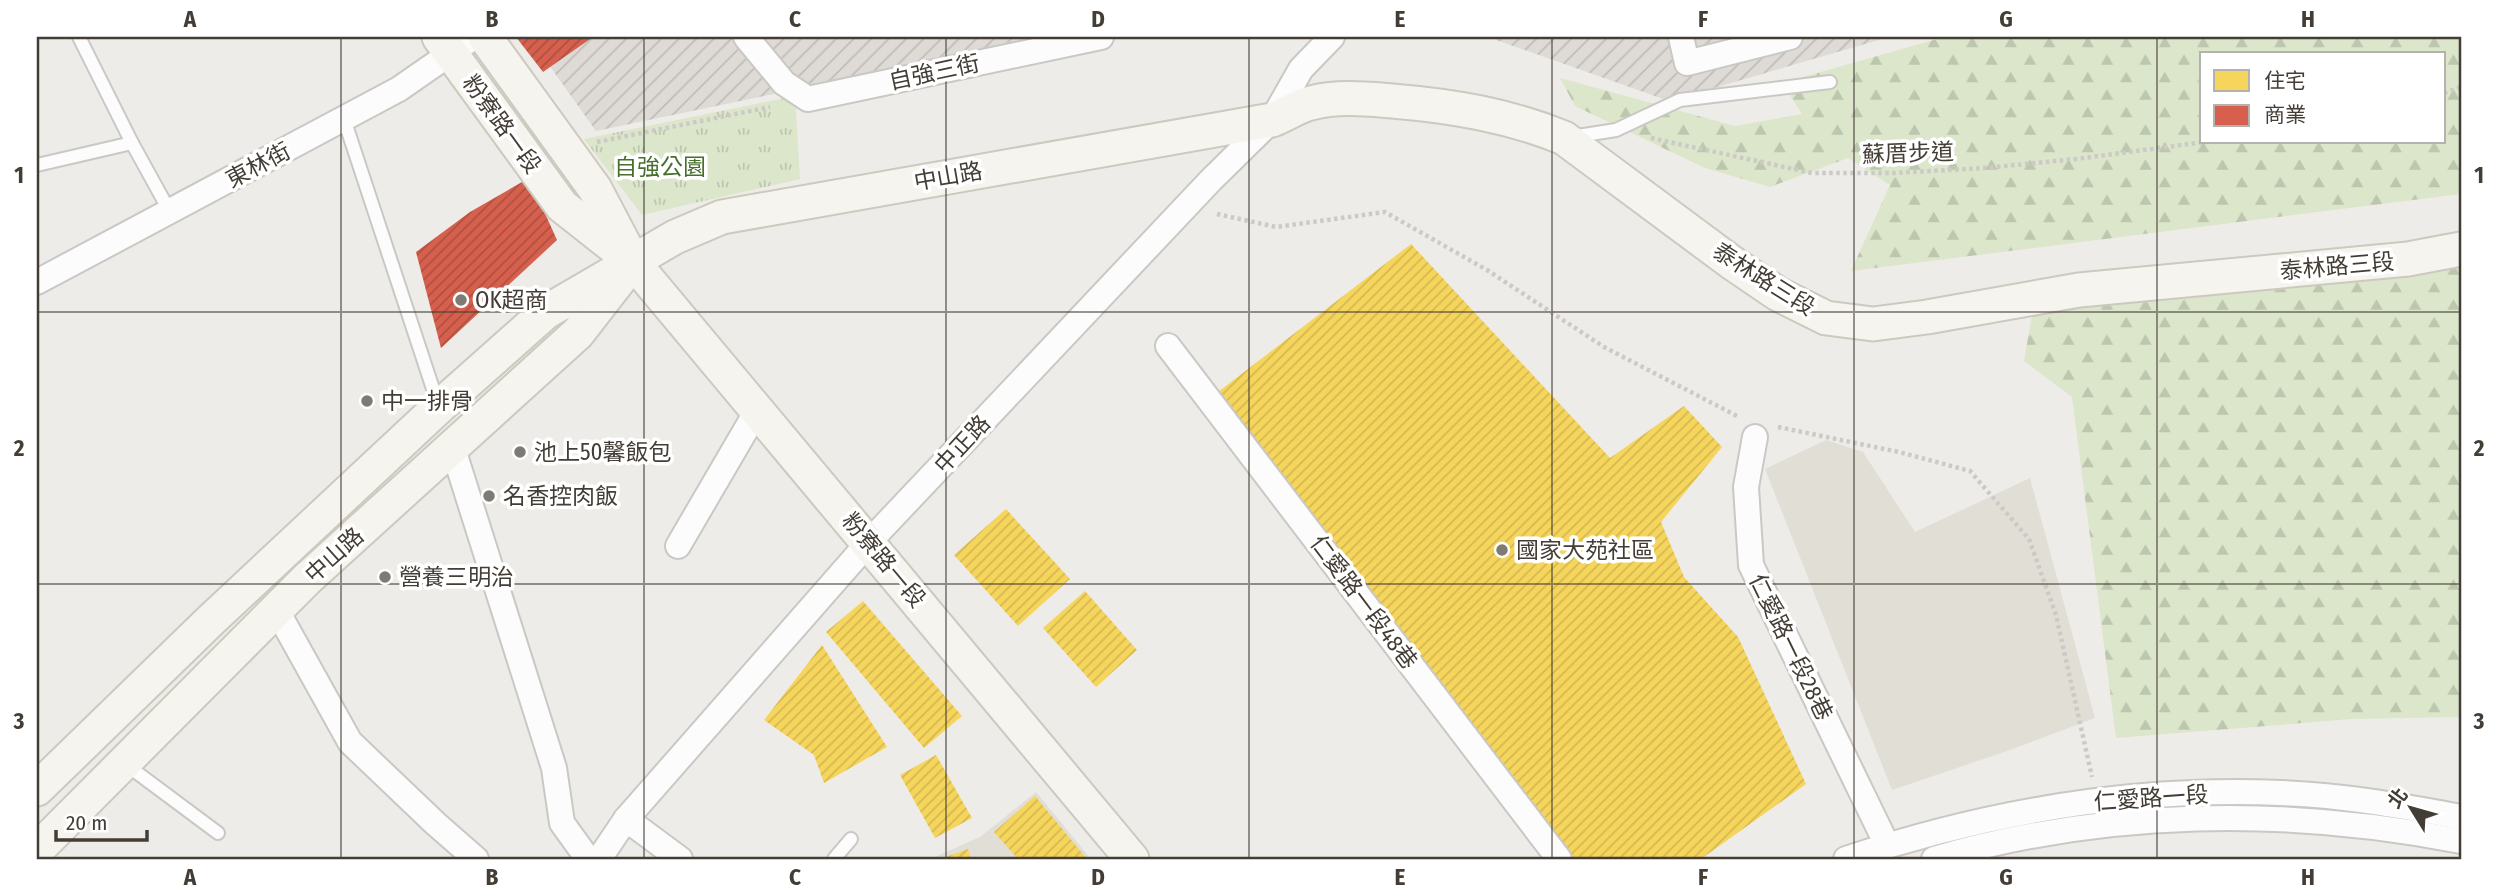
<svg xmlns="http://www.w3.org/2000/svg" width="2498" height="896" viewBox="0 0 2498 896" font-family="'Fira Sans Condensed','Noto Sans TC',sans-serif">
	<defs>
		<pattern id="industrial-furrows" width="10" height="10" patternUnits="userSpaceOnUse" patternTransform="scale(1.75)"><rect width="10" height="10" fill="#dedbd6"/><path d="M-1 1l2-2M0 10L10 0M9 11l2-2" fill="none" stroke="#c0bdb8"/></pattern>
		<pattern id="grass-tufts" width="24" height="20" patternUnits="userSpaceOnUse" patternTransform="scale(1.75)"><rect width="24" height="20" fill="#dbe6ca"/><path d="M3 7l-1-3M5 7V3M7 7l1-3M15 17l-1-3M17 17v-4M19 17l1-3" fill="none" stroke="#bdc6ae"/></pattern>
		<pattern id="forest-firs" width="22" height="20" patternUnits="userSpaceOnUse" patternTransform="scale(1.75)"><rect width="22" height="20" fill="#dbe6ca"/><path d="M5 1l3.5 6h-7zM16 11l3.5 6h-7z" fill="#bdc6ae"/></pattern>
		<pattern id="homes-hatch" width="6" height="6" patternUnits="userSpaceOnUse" patternTransform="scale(1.75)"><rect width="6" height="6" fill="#f6d55c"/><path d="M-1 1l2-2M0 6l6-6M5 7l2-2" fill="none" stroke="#d4b851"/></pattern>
		<pattern id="shops-hatch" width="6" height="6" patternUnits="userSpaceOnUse" patternTransform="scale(1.75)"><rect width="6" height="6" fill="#d6604d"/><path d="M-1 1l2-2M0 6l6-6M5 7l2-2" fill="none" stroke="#af5041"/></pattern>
	</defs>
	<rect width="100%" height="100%" fill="#eeece8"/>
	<!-- residential -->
	<g fill="#e1ded6">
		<path d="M1826,440L1863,452L1915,532L2030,478L2095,718L2013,749L1892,790L1765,469Z"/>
		<path d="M1036,792L1091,859H930L980,837Z"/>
	</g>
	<!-- industrial -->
	<g fill="url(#industrial-furrows)">
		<path d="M529,37H1048L596,131Z"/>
		<path d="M1488,37H1889L1669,101Z"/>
	</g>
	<!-- grass -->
	<path fill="url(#grass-tufts)" d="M795,96L800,179L642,215L584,139Z"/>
	<!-- forest -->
	<g fill="url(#forest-firs)" fill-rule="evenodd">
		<path d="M1944,37H2461V194L1851,271L1890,185L1848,158L1770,187L1705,168L1575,106L1560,78L1735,126L1802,114L1782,83ZM2202,54H2444V142H2202Z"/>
		<path d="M2461,264V717L2352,719L2116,738L2072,397L2024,361L2033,309L2271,289Z"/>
	</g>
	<!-- homes -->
	<g fill="url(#homes-hatch)">
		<path d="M1411,244L1610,458L1684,406L1722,447L1661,522L1684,577L1738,637L1806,784L1701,859H1571L1214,395Z"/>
		<path d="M1006,509L1070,579L1018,626L954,555Z"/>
		<path d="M1085,591L1137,650L1096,687L1043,628Z"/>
		<path d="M863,601L962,716L924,748L826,632Z"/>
		<path d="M822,645L887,747L824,783L814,755L764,720Z"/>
		<path d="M936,755L972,818L935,838L900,775Z"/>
		<path d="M1035,796L1087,859H1018L994,832Z"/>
		<path d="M968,849L971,859H940Z"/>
	</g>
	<!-- shops -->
	<g fill="url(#shops-hatch)">
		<path d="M516,37H593L543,72Z"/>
		<path d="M529,178L557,240L441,348L416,252L470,212Z"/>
	</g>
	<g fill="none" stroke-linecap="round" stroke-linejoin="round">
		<defs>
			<g id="lane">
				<path d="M79,37L132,143"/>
				<path d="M344,119L438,404"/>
				<path d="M1571,137L1616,130L1680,100L1830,82"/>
				<path d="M37,165L132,143L170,212"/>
				<path d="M124,763L218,833"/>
				<path d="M834,859L851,839"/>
			</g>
			<g id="street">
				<path d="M746,37L784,83L808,99L1101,37"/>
				<path d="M1681,37L1687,63L1790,37"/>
				<path d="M37,282L399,89L474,37"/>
				<path d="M1168,346L1559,859"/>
				<path d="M1755,437L1746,487L1751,565L1887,845"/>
				<path d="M453,449L554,768L562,823L588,859"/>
				<path d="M678,546L758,409"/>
				<path d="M276,609L350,742L436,824L476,859"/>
				<path d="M626,819L680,859"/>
				<path d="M599,859L626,819L869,542L1211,180L1272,120L1301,69L1332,37"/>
				<path d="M1846,859C1986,812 2133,787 2281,793C2342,795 2402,806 2461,817"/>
				<path d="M1934,859C2105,809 2287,807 2461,841"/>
			</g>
			<g id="secondary">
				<path d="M439,37L562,206L633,262L1132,859"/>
				<path d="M485,37L595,189L627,250"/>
				<path d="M37,789L210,621L439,407L546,312L675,237L722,217L1272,120C1285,115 1298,106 1311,103C1337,96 1366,99 1392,101C1452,106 1508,115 1564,138L1731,262L1778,294L1826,318L1873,324L1927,317L2079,290L2408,259L2461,249"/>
				<path d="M37,850L307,579L578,333L623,275"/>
			</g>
		</defs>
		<!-- lane casing -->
		<use href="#lane" stroke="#cac8c4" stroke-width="16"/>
		<!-- street casing -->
		<use href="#street" stroke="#cac8c4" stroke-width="28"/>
		<!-- secondary casing -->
		<use href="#secondary" stroke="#ccc9bf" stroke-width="37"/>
		<!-- path -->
		<g stroke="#cccac6" stroke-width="4.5" stroke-dasharray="3.5 3.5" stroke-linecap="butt">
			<path d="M2444,93L2461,87"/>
			<path d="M1651,138L1812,173H1894L1985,168L2076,159L2204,142"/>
			<path d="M597,142L770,107"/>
			<path d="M1217,214L1276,227L1385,212L1487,270L1604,347L1739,417"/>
			<path d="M1778,427L1899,452L1970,471L2029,539L2056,615L2092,777"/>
		</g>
		<!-- lane -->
		<use href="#lane" stroke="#fcfcfc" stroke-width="12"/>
		<!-- street -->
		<use href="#street" stroke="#fcfcfc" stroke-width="24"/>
		<!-- secondary -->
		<use href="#secondary" stroke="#f5f4ef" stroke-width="33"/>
	</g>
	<!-- grid -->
	<path fill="none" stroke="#433d35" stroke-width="2" stroke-opacity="0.55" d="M341,37V859M644,37V859M946,37V859M1249,37V859M1552,37V859M1854,37V859M2157,37V859M37,312H2461M37,584H2461"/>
	<!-- markers -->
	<g fill="#7f7a74" stroke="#fff" stroke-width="2.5">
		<circle cx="461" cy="300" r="7"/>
		<circle cx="367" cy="401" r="7"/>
		<circle cx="520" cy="452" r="7"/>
		<circle cx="489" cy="496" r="7"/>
		<circle cx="1502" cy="550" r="7"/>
		<circle cx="385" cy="577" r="7"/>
	</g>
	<g text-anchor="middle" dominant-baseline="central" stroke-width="7" stroke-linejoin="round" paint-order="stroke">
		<!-- street labels -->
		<g font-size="23" fill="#433d35" stroke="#fff">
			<text transform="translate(934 72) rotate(-12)">自強三街</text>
			<text transform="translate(502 124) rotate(54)">粉寮路一段</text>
			<text transform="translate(1908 153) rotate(-2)">蘇厝步道</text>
			<text transform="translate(258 165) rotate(-28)">東林街</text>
			<text transform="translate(948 176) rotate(-10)">中山路</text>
			<text transform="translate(2337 266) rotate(-5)">泰林路三段</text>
			<text transform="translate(1764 279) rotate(32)">泰林路三段</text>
			<text transform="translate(962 444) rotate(-47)">中正路</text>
			<text transform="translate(334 555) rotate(-42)">中山路</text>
			<text transform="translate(884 560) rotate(50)">粉寮路一段</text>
			<text transform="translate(1364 602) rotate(53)">仁愛路一段48巷</text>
			<text transform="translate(1791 647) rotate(64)">仁愛路一段28巷</text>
			<text transform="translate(2151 798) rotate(-4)">仁愛路一段</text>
		</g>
		<!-- park labels -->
		<g font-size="23" fill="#476f2e" stroke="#fff">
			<text x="660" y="167">自強公園</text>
		</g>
		<!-- poi labels -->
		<g font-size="23" fill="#433d35" stroke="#fff" text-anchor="start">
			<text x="475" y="300">OK超商</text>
			<text x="381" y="401">中一排骨</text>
			<text x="534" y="452">池上50馨飯包</text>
			<text x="503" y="496">名香控肉飯</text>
			<text x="1516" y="550">國家大苑社區</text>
			<text x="399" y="577">營養三明治</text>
		</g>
	</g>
	<!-- border -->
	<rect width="2498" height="896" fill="none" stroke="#ffffff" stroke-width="77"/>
	<!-- legend -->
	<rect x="2200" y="52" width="245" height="91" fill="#ffffff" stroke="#b4b1ae" stroke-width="2"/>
	<rect x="2214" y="70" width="35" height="21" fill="#f6d55c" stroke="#b4b1ae" stroke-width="2"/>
	<text x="2264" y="88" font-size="21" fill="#433d35">住宅</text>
	<rect x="2214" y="105" width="35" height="21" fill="#d6604d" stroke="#b4b1ae" stroke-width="2"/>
	<text x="2264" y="122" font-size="21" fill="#433d35">商業</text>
	<!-- north arrow -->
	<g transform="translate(2411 808) rotate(307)" stroke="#ffffff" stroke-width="5" paint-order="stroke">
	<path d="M0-5L12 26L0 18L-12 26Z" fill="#433d35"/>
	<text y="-10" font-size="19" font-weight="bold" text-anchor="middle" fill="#433d35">北</text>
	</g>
	<!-- scale -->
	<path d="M56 830v10h91v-10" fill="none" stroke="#433d35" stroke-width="3.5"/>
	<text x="66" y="830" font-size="21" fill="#433d35" stroke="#ffffff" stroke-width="5" paint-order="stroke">20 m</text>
	<rect x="38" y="38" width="2422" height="820" fill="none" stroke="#433d35" stroke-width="2.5"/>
	<g font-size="23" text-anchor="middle" font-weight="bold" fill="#433d35">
		<text x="190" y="27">A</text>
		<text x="492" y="27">B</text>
		<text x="795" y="27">C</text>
		<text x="1098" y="27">D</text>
		<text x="1400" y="27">E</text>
		<text x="1703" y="27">F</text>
		<text x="2006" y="27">G</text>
		<text x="2308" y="27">H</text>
		<text x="19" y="183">1</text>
		<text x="2479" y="183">1</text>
		<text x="19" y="456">2</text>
		<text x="2479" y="456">2</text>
		<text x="19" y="729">3</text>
		<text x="2479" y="729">3</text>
		<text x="190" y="885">A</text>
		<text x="492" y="885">B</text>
		<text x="795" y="885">C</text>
		<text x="1098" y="885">D</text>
		<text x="1400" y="885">E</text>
		<text x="1703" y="885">F</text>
		<text x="2006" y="885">G</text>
		<text x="2308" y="885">H</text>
	</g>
</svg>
